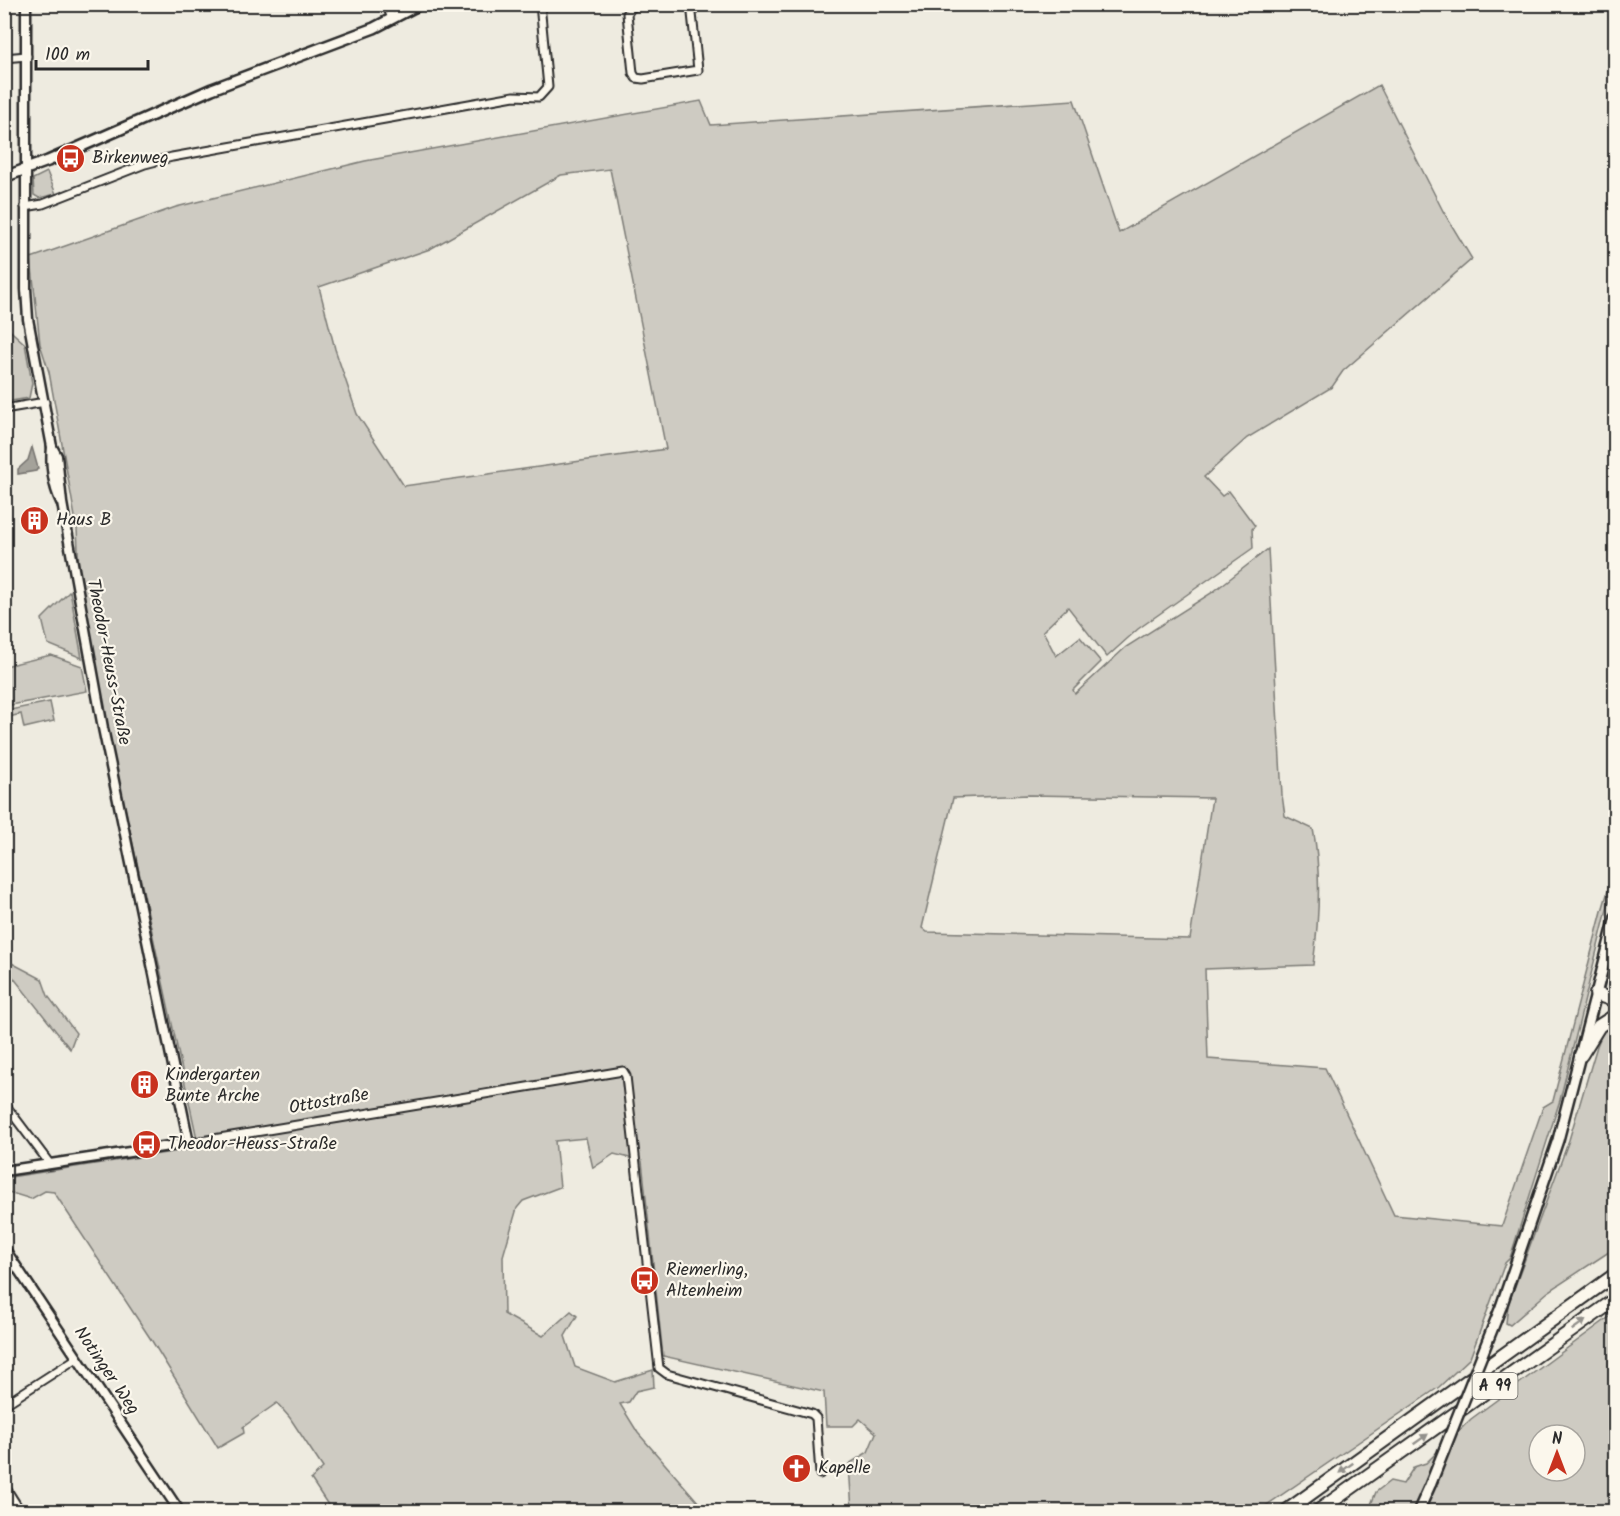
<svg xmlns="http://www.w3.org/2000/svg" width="1620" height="1516" viewBox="0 0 1620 1516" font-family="Kalam,sans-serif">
	<rect width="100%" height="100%" fill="#eeebe0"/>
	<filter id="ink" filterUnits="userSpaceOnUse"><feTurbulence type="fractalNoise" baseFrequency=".0167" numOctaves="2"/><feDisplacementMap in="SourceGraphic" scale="12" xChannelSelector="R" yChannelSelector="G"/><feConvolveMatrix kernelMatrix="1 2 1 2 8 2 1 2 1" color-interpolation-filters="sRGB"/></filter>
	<g filter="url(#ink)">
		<!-- green -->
		<g fill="#cecbc2" stroke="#7c7b76" stroke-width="1.5" fill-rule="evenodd">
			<path d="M1379,85L1443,211L1472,259L1343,371L1332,387L1247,438L1204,477L1222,496L1229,491L1255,526L1252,529L1253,548L1138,629L1107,657L1068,607L1043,631L1056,656L1080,637L1101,662L1073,690L1075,694L1126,647L1213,592L1268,549L1282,795L1285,816L1313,829C1322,873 1319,920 1313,965L1205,969L1208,1059L1325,1068L1394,1215L1502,1226L1543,1107L1553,1101L1602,911L1610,884L1615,877L1560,1100L1510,1258L1505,1263L1470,1358L1439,1387L1258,1511H852L849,1464L868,1452L876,1433L860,1419L853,1426H826L824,1392L663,1356L642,1161L614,1154L593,1168L586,1138L555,1141L560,1187L523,1201L517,1208L503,1256L504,1314L543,1336L571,1311L577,1316L565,1336L575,1367L615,1382L653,1370L654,1387L636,1391L629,1402L620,1404L638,1433L706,1511H332L311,1479L323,1468L290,1418L277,1403L243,1427L244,1433L218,1448L152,1341L54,1192L45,1191L31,1199L5,1191L4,1178L199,1148L99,688L79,572L77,528L49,372L40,344L31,258L176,207L365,161L701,101L711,125L1074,100L1119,233ZM610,169L666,449L404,486L357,414L335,349L319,287L430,249L561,175ZM1029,795L1212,798L1190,939L927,932L922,928L953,798Z"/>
			<path d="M47,172L56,194L39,198L34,195L33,179Z"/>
			<path d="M4,325L25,344L32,383L29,398L5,402Z"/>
			<path d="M70,591L82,658L48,644L42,619Z"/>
			<path d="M51,655L82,666L87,691L5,706V666Z"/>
			<path d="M50,702L54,721L24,728L21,714L5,718V711Z"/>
			<path d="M4,959L42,979L48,996L76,1033L70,1049L5,967Z"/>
			<path d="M1615,1020V1248L1548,1292L1510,1325L1506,1323L1508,1305L1569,1140L1597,1046L1604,1029Z"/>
			<path d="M1615,1313V1511L1368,1512L1376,1492L1390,1481L1403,1484L1414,1467L1426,1463L1471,1419ZM1539,1435H1575V1471H1539Z"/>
		</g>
		<!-- water -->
		<path fill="#a4a29a" stroke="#74726e" stroke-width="1.5" d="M32,447L38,468L36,471L18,474V469L28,460Z"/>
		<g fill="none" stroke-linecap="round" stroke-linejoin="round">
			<defs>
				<g id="minor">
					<path d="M386,4L392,18"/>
					<path d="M640,4L631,8L627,14L633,73L636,78L643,79L698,70L691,4"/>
					<path d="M4,58L27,56"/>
					<path d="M25,207L43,204L145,164L172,157L514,96L539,97L548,87L540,4"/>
					<path d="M4,409L45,402"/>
					<path d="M4,1103L50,1164"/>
					<path d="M189,1143L623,1071L626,1076L659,1368L667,1374L812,1414L816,1418L820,1474"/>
					<path d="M4,1405L77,1358"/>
					<path d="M4,1485L21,1512"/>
				</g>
				<g id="tertiary">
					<path d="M52,447C50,464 53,486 61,502"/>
					<path d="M4,1171L189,1143L103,728L62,503L57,456L52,447L28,319L26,289V4"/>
					<path d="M4,1248L180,1512"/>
				</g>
				<g id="secondary">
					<path d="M4,177L48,161L212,89L374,28L420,4"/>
					<path d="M1501,1307L1558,1140L1616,917"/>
					<path d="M1418,1512L1431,1483"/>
				</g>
				<g id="motorway">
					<path d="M1596,994L1616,1001"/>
					<path d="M1581,1055L1599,1026L1616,1015"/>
					<path d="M1285,1512L1616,1274"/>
					<path d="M1317,1512L1616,1299"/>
				</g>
			</defs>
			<!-- minor casing -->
			<use href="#minor" stroke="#2b2b2b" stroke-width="11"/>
			<!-- tertiary casing -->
			<use href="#tertiary" stroke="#2b2b2b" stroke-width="13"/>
			<!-- secondary casing -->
			<use href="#secondary" stroke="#2b2b2b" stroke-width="14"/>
			<!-- motorway casing -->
			<use href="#motorway" stroke="#2b2b2b" stroke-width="16"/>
			<!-- minor -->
			<use href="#minor" stroke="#fbf7ec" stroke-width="7"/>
			<!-- tertiary -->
			<use href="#tertiary" stroke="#fbf7ec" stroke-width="8"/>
			<!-- secondary -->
			<use href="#secondary" stroke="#fbf7ec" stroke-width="9"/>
			<!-- motorway -->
			<use href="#motorway" stroke="#fbf7ec" stroke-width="12"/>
			<defs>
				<path id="secondary-bridge" d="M1431,1483L1501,1307"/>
			</defs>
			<!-- secondary-bridge casing -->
			<use href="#secondary-bridge" stroke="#2b2b2b" stroke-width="14" stroke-linecap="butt"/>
			<!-- secondary-bridge -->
			<use href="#secondary-bridge" stroke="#fbf7ec" stroke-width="9"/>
		</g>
		<!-- one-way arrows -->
		<defs><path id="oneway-solid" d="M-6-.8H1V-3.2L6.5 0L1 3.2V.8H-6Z" transform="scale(1.5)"/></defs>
		<g fill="#93918c">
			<use href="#oneway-solid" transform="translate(1579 1325) rotate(-36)"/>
			<use href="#oneway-solid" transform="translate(1421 1439) rotate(-35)"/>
			<use href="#oneway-solid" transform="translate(1346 1468) rotate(144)"/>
		</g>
	</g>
	<!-- icons -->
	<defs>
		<symbol id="bus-disc" viewBox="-11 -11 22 22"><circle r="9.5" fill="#c8321e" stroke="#fbf7ec"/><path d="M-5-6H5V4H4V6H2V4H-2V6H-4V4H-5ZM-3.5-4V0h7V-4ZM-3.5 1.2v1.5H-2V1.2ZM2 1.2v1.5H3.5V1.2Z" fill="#fff"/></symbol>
		<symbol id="building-disc" viewBox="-11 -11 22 22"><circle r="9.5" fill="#c8321e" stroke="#fbf7ec"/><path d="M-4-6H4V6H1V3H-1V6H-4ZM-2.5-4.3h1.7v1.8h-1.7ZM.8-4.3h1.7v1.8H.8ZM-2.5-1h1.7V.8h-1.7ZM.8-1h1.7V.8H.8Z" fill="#fff"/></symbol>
		<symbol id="church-disc" viewBox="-11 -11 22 22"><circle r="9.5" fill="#c8321e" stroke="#fbf7ec"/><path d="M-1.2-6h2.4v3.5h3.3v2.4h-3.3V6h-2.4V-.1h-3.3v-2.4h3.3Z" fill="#fff"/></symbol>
	</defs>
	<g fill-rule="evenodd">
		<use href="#bus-disc" x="54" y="142" width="33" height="33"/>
		<use href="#building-disc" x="18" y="504" width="33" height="33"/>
		<use href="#building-disc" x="128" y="1068" width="33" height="33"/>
		<use href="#bus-disc" x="130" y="1128" width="33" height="33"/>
		<use href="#bus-disc" x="628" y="1264" width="33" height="33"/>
		<use href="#church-disc" x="780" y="1452" width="33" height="33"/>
	</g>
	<g text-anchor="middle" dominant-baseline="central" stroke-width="4.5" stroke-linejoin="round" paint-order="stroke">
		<!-- shield labels -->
		<rect fill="#fbf7ec" stroke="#696865" stroke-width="1.5" x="1472.5" y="1373" width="45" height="26" rx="4.5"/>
		<g font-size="16" font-weight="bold" fill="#2b2b2b">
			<text x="1495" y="1386">A 99</text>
		</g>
		<!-- poi labels -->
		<g font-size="18" fill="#2b2b2b" stroke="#fbf7ec" text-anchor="start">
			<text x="92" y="158">Birkenweg</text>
			<text x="56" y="520">Haus B</text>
			<text x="165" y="1075">Kindergarten<tspan x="165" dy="21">Bunte Arche</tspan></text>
			<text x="168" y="1144">Theodor-Heuss-Straße</text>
			<text x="666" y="1270">Riemerling,<tspan x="666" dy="21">Altenheim</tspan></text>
			<text x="818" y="1468">Kapelle</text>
		</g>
		<!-- street labels -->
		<g font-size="18" fill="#2b2b2b" stroke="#fbf7ec">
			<text transform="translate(108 662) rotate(79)">Theodor-Heuss-Straße</text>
			<text transform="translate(329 1102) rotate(-10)">Ottostraße</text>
			<text transform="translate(106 1371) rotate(56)">Notinger Weg</text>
		</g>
	</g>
	<!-- margin -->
	<rect width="1620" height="1516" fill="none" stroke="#fbf7ec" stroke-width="24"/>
	<rect x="12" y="12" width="1596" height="1492" fill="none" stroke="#2b2b2b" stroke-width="2" filter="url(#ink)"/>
	<!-- north arrow -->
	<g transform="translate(1557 1453)"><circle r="28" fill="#fbf7ec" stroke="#a8a59f" stroke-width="1.5"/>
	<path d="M0-4.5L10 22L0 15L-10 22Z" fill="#c8321e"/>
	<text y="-9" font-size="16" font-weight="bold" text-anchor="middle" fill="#2b2b2b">N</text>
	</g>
	<!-- scale -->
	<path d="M36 60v9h112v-9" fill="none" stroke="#2b2b2b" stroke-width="3"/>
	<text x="45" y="60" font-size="18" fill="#2b2b2b" stroke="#fbf7ec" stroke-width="4.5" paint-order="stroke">100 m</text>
</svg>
